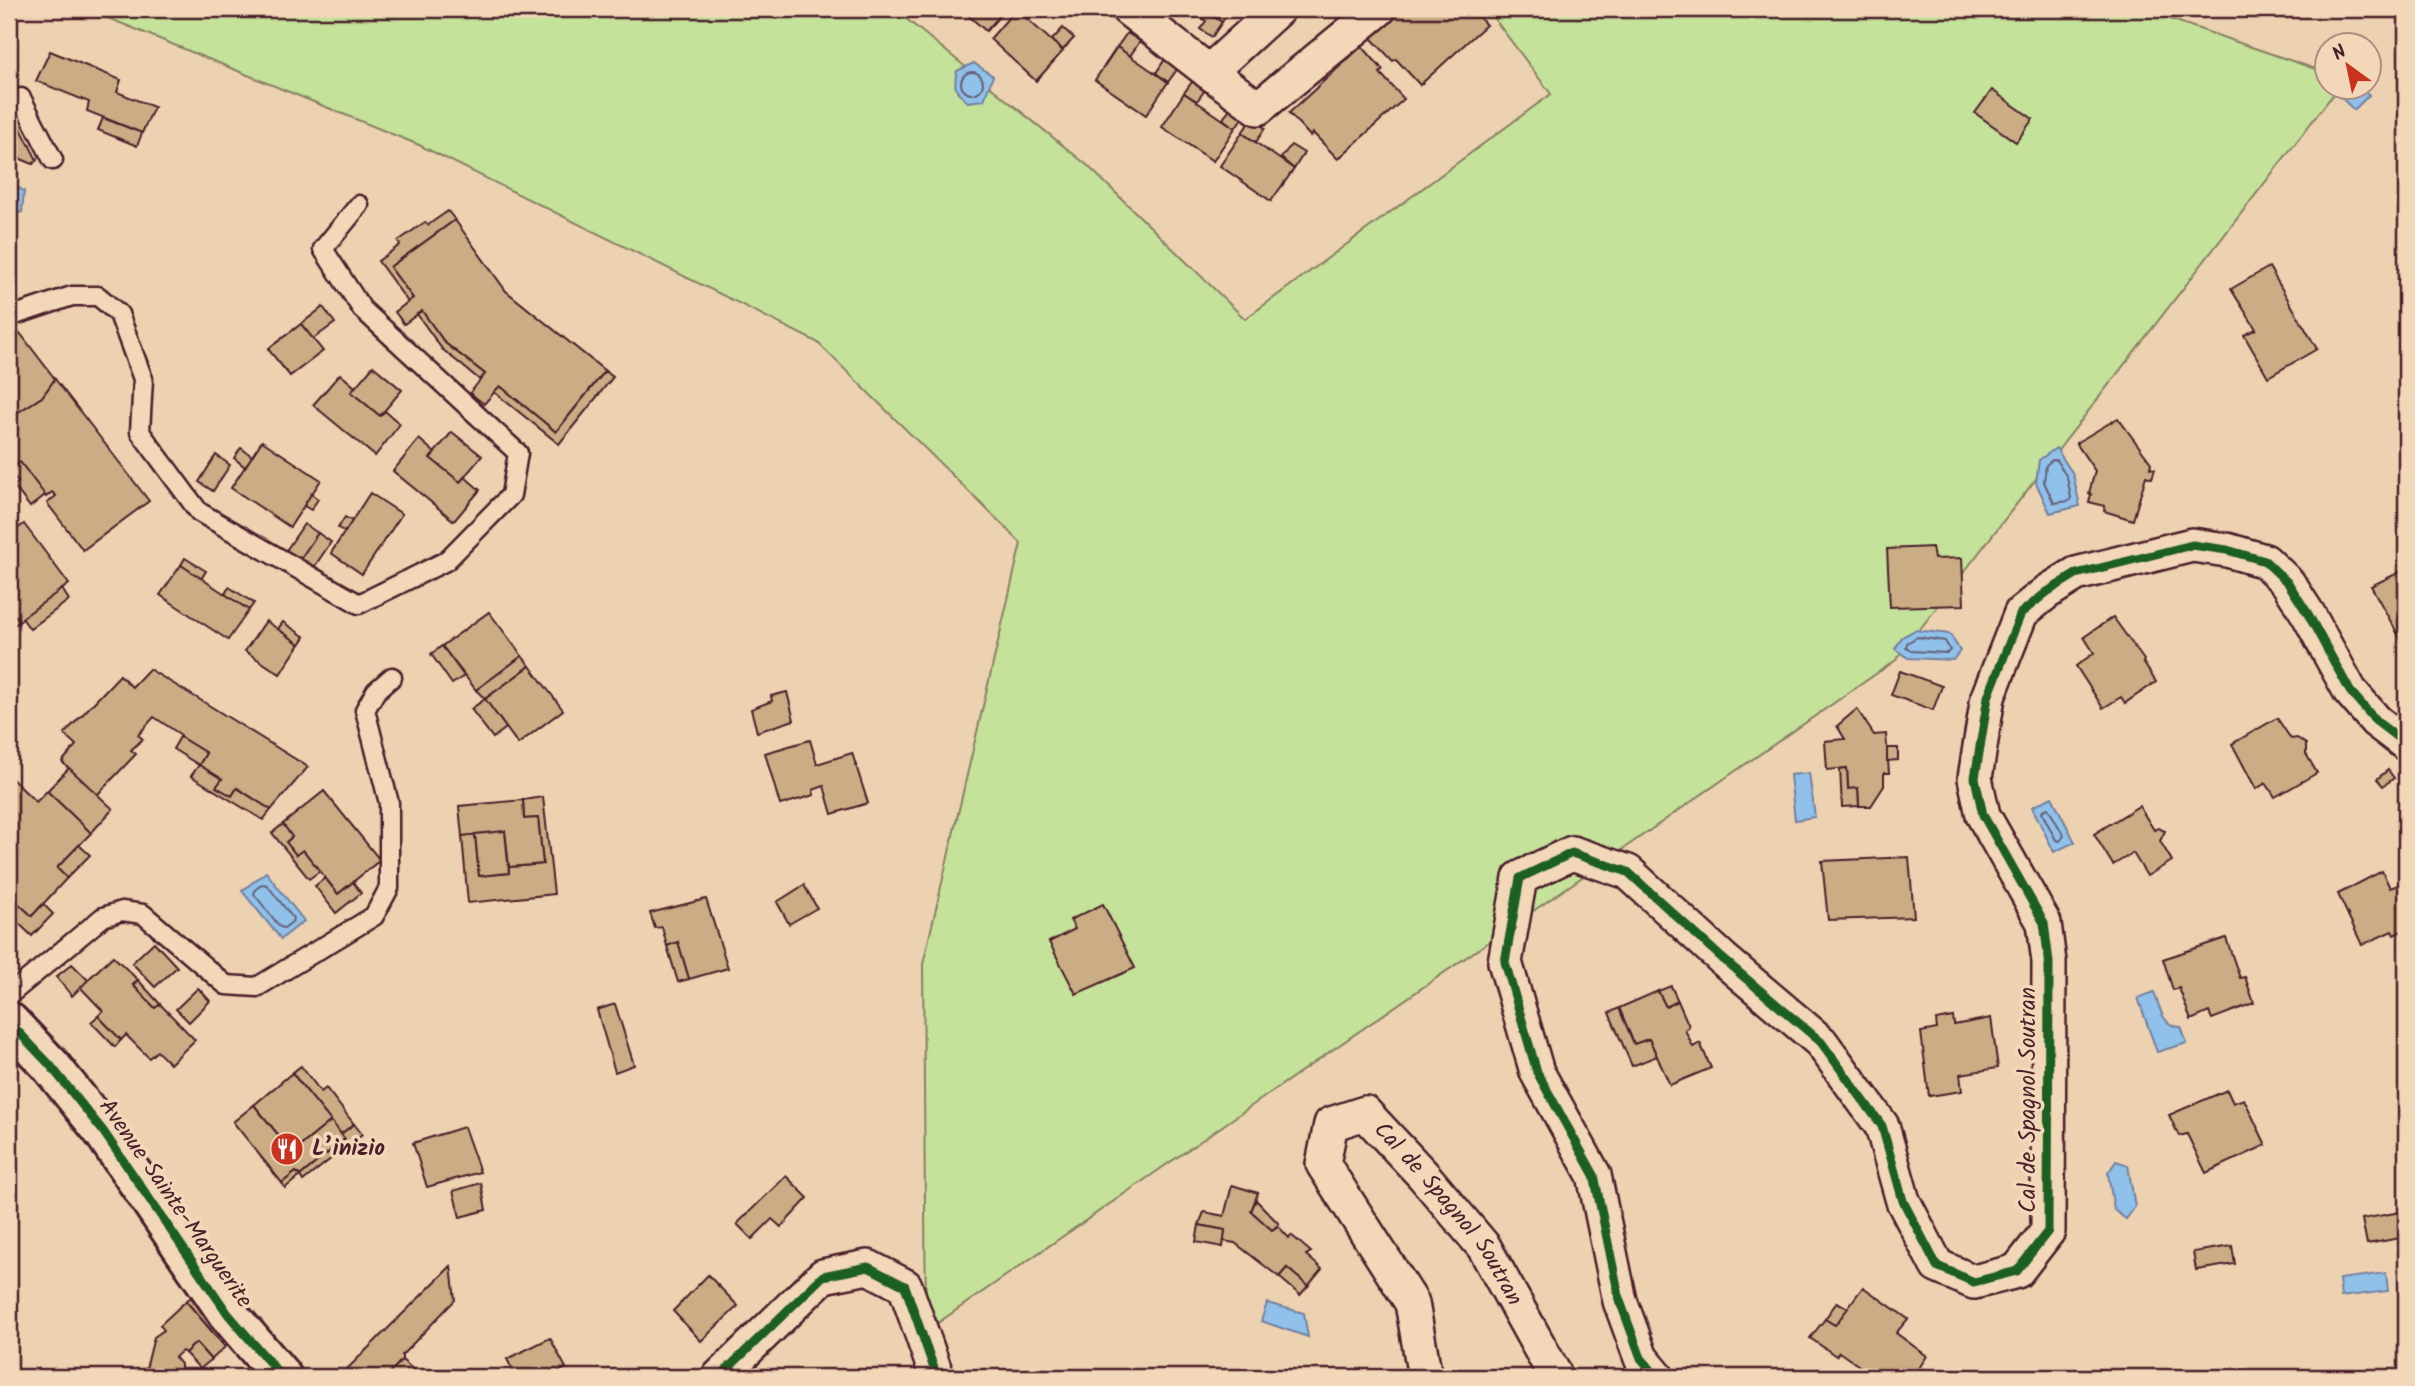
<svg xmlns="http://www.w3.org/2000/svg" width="2415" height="1386" viewBox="0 0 2415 1386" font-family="Kalam,sans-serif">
	<rect width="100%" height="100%" fill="#edd2b1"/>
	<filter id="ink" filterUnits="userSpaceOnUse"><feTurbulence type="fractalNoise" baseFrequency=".0143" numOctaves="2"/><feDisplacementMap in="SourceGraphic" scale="14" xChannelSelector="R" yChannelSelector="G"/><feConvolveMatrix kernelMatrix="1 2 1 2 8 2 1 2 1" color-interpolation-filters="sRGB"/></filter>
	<g filter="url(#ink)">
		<!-- green -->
		<path fill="#c4e29a" stroke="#878062" stroke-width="2" d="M86,9H894L1087,165L1245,319L1551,94L1487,9H2141L2327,73L2328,88H2338L1896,660L926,1331L923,964L1021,543L817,342L419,145Z"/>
		<!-- water -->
		<g fill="#8fc1eb" stroke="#73809e" stroke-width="2">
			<path d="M974,63L993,76L984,100L968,102C955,92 953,87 957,71Z"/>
			<path d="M2331,88H2362L2369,95L2354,110Z"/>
			<path d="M9,183L24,191L22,212L9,216Z"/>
			<path d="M2056,448L2073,474L2080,506L2050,513L2036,483L2039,460Z"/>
			<path d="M1915,630L1950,634L1960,651L1953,660L1908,658L1895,649L1902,637Z"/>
			<path d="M1809,773L1815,817L1795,820L1790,775Z"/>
			<path d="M2052,797L2075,842L2054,852L2032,807Z"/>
			<path d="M266,872L304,921L281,939L242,891Z"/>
			<path d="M2154,992C2160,1007 2162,1027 2181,1027L2187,1043L2157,1052L2138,998Z"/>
			<path d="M2116,1161L2128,1165L2135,1207L2126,1219L2114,1210L2108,1173Z"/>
			<path d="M2386,1273L2388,1291L2341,1297L2339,1279Z"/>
			<path d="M1267,1303L1304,1313L1308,1337L1261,1321Z"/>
		</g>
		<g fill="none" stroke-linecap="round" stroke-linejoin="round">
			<!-- shore -->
			<g stroke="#666078" stroke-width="2">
				<circle cx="972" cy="83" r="11"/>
				<path d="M2052,460H2056L2067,477L2071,498L2069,501L2054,503L2044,482L2046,465Z"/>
				<path d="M1917,637L1945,641L1950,650L1947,653L1911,651L1906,648L1907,643Z"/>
				<path d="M2048,808L2064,836L2060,841L2056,840L2042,813L2043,810Z"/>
				<path d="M262,884L267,885L293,918L292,922L284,928L280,927L254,894L255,890Z"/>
			</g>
		</g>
		<!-- building -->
		<g fill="#caad84" stroke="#4a1f2b" stroke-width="2">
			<path d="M961,9H1006L986,31Z"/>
			<path d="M1016,9L1063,51L1036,81L990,39Z"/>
			<path d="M1018,9H1037L1028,18Z"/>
			<path d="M1188,9H1202L1222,22L1212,37L1200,29L1206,21Z"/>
			<path d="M1202,9H1231L1222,22Z"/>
			<path d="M1403,9H1472L1486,25L1420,85L1396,59L1393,61L1371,38Z"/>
			<path d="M2249,9H2269L2260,18Z"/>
			<path d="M2401,9H2406V20L2398,11Z"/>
			<path d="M1063,28L1074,38L1063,50L1052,40Z"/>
			<path d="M1127,33L1140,41L1130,56L1117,47Z"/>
			<path d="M1362,46L1383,70L1380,73L1404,99L1338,159L1313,133L1310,136L1289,113Z"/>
			<path d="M1117,47L1168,82L1146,115L1095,80Z"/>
			<path d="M50,51L121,80L117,92L154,107L142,133L87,111L89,102L36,81Z"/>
			<path d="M1165,59L1178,68L1168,82L1156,73Z"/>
			<path d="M1194,79L1207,87L1197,101L1184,93Z"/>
			<path d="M1992,90L2033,119L2016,142L1975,113Z"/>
			<path d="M1184,93L1235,128L1213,161L1162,127Z"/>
			<path d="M9,105L37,160L33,164L9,154V133L15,125L9,120Z"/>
			<path d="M1232,105L1245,114L1235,128L1223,119Z"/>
			<path d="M103,118L142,133L137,146L98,130Z"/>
			<path d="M1252,118L1265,128L1256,142L1242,133Z"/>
			<path d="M1242,133L1294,169L1271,201L1220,166Z"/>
			<path d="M1291,145L1304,153L1294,169L1281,158Z"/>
			<path d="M448,211L455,220L390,267L413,298L408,302L378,261L400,245L398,241L425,222L428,225Z"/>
			<path d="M455,220L506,291L605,371L556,432L500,386L484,404L470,393L485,374L445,343L422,311L404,324L395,312L413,298L390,267Z"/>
			<path d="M2269,267L2317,349L2268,377L2244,335L2256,329L2231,289Z"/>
			<path d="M323,307L335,323L313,339L301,324Z"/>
			<path d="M422,311L445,343L485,374L480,380L442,349L417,314Z"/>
			<path d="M301,324L323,351L290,376L268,349Z"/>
			<path d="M20,333L55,379L42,397L9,418V342Z"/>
			<path d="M373,366L402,390L380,416L351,392Z"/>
			<path d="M605,371L613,377L559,444L494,392L500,386L556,432Z"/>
			<path d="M340,374L355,387L351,392L380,416L385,411L400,424L375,456L313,405Z"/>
			<path d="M55,379L149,501L83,550L47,503L56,496L52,492L46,497L20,462L15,466L9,458V418L42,397Z"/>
			<path d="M2118,418L2151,463L2150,468L2155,469L2152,478L2146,476L2133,520L2104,511L2105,506L2089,502L2091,494L2089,493L2095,471L2076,443Z"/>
			<path d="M452,432L482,456L460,482L430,458Z"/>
			<path d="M419,439L435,453L430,458L460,482L465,477L480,490L454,521L393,471Z"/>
			<path d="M262,441L321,480L290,527L231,488Z"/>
			<path d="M241,448L252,456L245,467L234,458Z"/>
			<path d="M216,455L230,465L213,491L199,482Z"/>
			<path d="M20,462L45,495L30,507L14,486L18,482L9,470Z"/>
			<path d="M370,493L402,514L362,574L331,553Z"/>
			<path d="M311,494L318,499L311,510L304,506Z"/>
			<path d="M345,517L352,521L345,532L338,528Z"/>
			<path d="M24,524L69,584L20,621L9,609V535Z"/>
			<path d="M304,524L318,533L297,564L283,555Z"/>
			<path d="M318,533L331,542L310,573L297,564Z"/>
			<path d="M1932,547L1934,559L1962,558L1964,605L1890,607L1887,549Z"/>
			<path d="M185,558L206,571L201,579L181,565Z"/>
			<path d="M181,565L249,610L228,640L160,595Z"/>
			<path d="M2406,569V649L2371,586Z"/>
			<path d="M229,587L254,603L249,610L225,594Z"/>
			<path d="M62,589L69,600L30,629L22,618Z"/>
			<path d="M9,609L20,621L9,629Z"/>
			<path d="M489,612L522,656L476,690L442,646Z"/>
			<path d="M2113,617L2144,660L2143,662L2156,682L2125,703L2121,697L2103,708L2076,666L2094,653L2084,637Z"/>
			<path d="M266,621L300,644L280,674L245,651Z"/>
			<path d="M283,622L305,637L300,644L278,629Z"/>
			<path d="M442,646L464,676L452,684L431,654Z"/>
			<path d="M522,656L530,666L485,699L476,690Z"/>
			<path d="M530,666L563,710L518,744L485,699Z"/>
			<path d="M149,669L202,701L308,767L271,810L237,788L232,796L216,787L222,779L199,765L206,753L180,737L181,735L154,717L138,735L143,739L131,750L136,754L97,795L62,762L76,745L64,734L120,675L132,687Z"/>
			<path d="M1900,671L1942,686L1933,710L1891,695Z"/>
			<path d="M787,692L794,720L757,732L751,709L772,701L771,696Z"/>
			<path d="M485,699L506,728L493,738L471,709Z"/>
			<path d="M1857,709L1874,735L1886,734L1889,773H1884V786L1871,806H1859L1858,788L1848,789L1847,768L1827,770L1825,741L1845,739L1837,726Z"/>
			<path d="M2277,718L2291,739L2297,738L2306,744V754L2317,773L2275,797L2266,783L2256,789L2232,744Z"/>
			<path d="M180,737L206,753L199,765L173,749Z"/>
			<path d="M810,740L817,764L852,753L868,803L832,814L824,786L813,790L814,795L780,805L765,753Z"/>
			<path d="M1887,748H1898V760L1887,761Z"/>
			<path d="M199,765L222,779L216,787L232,796L237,788L271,810L263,820L191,776Z"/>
			<path d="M69,768L113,809L91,833L47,791Z"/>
			<path d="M1847,768L1848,789L1858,788L1859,806L1842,807L1840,769Z"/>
			<path d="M2388,770L2394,778L2383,786L2377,779Z"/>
			<path d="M9,776L36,802L47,791L91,833L57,868L67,878L32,916L9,895Z"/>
			<path d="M324,791L380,860L338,894L303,850L296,855L286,842L292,837L283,824Z"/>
			<path d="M543,797L554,894L468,903L462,836L475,834L479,876L509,873V867L543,864L538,818L524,819L523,800Z"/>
			<path d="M523,800L524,819L538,818L543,864L509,867L505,831L462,836L459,806Z"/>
			<path d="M2139,806L2154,830L2158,828L2165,831L2160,841L2172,861L2147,876L2133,853L2113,865L2094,834Z"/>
			<path d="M283,824L292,837L286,842L296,855L303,850L320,871L309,879L272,833Z"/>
			<path d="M505,831L509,873L479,876L475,834Z"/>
			<path d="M79,845L90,855L67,878L57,868Z"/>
			<path d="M1909,857L1914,917L1828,920L1822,861Z"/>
			<path d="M2382,871L2390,888L2406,882V929L2394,935L2392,931L2362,945L2338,894Z"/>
			<path d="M325,878L338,894L353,882L361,893L336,913L315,886Z"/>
			<path d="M804,885L817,908L789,924L777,902Z"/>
			<path d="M706,899L728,968L689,979L678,942L667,946L662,927L655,928L650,913Z"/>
			<path d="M43,904L53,914L32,936L11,916L20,905L32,916Z"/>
			<path d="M1103,904L1135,968L1076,994L1049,942L1075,929L1070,920Z"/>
			<path d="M2226,938L2240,978L2245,977L2254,1003L2212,1019L2209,1012L2191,1020L2179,988L2173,990L2163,959Z"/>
			<path d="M154,942L177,967L155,987L132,963Z"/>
			<path d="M678,942L689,979L678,982L667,946Z"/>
			<path d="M113,956L138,980L133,985L155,1008L160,1004L195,1040L170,1064L157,1051L149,1058L126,1035L121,1040L98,1016L103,1011L80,987Z"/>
			<path d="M72,964L88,980L72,996L56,977Z"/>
			<path d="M138,980L160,1004L155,1008L133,985Z"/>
			<path d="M1671,986L1678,1001L1666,1007L1658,991Z"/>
			<path d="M198,988L210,1001L189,1022L176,1009Z"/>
			<path d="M1658,991L1666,1007L1678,1001L1689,1026L1685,1030L1693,1047L1700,1043L1711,1068L1670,1085L1649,1039L1634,1044L1619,1008Z"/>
			<path d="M615,1004L634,1065L615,1072L597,1010Z"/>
			<path d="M1619,1008L1634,1044L1649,1039L1657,1056L1632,1066L1609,1013Z"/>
			<path d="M98,1016L121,1040L115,1047L91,1022Z"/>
			<path d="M1953,1017L1954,1025L1991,1018L1998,1068L1960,1074L1962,1091L1929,1096L1921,1032L1937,1029L1936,1020Z"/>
			<path d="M301,1066L321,1092L326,1088L354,1124L341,1134L292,1073Z"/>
			<path d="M292,1073L331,1121L298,1148L294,1143L288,1147L254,1105Z"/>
			<path d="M2227,1090L2233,1103L2244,1099L2266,1145L2206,1173L2187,1134L2179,1136L2169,1115Z"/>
			<path d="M254,1105L288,1147L294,1143L298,1148L331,1121L345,1139L300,1176L296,1172L282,1183L233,1122Z"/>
			<path d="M354,1124L362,1134L303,1181L300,1176L345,1139L341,1134Z"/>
			<path d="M464,1127L480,1172L427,1187L413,1143Z"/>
			<path d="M296,1172L300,1176L285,1188L282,1183Z"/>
			<path d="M786,1176L808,1198L781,1227L772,1219L752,1239L737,1224Z"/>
			<path d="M481,1183L486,1210L460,1217L453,1191Z"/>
			<path d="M1232,1185L1258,1193L1251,1211L1272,1230L1278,1226L1289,1238L1291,1235L1311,1252L1306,1255L1322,1269L1308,1286L1287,1268L1279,1277L1235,1243L1223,1241L1225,1230L1199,1225L1204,1212L1224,1216Z"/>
			<path d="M1256,1200L1279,1224L1272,1230L1251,1211Z"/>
			<path d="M2406,1211V1237L2367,1244L2362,1219Z"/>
			<path d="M1199,1225L1225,1230L1223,1247L1196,1242Z"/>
			<path d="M2232,1246L2235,1264L2196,1270L2193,1252Z"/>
			<path d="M451,1266L455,1300L402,1355V1360L386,1377H339Z"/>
			<path d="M1287,1268L1308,1286L1300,1295L1279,1277Z"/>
			<path d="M708,1275L738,1306L701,1341L673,1311Z"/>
			<path d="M1863,1287L1908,1319L1896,1333L1927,1356L1915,1374L1918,1377H1875L1839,1352L1836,1356L1810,1338L1825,1319L1835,1325Z"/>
			<path d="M193,1296L230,1343L225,1347L186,1301Z"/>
			<path d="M186,1301L225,1347L211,1360L196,1343L185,1353L182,1351L175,1357L181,1364V1377H144L154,1337L164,1330L160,1325Z"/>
			<path d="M1837,1302L1848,1308L1835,1325L1825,1319Z"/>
			<path d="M550,1338L566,1368L548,1377H516L507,1359Z"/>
			<path d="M196,1343L211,1360L200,1369L185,1353Z"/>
			<path d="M402,1360L415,1371L409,1377H386Z"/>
		</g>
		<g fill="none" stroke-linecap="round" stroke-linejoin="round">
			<defs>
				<g id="service">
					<path d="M9,102L21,98L53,160"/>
					<path d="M9,317L72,296H98L119,314L143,379L140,432L199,512L359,604L446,561L511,495L518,453L362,309L323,249L359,205"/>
					<path d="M9,995L103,917L122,911L143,914L226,985L257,987L374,916L389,888V803L365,710L376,691L392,677"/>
				</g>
				<g id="minor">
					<path d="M1128,9L1209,72L1278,9"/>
					<path d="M1209,72L1258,108L1379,9"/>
					<path d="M719,1377L823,1276L868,1267L905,1286L937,1377"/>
					<path id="s1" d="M1425,1377L1412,1303L1323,1164L1331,1124L1365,1113L1424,1176L1484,1247L1556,1377"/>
					<path d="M1657,1377L1641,1358L1620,1301L1594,1175L1537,1072L1505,962L1520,878L1572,853L1628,872L1723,959L1821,1042L1882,1126L1903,1201L1937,1266L1974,1282L2017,1271L2048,1231L2049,962L2044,923L1983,815L1975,778L1988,697L2021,613L2047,592L2076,574L2192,545L2227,550L2265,561L2288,583L2308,614L2350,691L2376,721L2406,744"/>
				</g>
				<path id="tertiary" d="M9,1022L50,1065L103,1131L228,1314L282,1377"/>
			</defs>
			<!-- service casing -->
			<use href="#service" stroke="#4a1f2b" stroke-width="23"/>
			<!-- minor casing -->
			<use href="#minor" stroke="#4a1f2b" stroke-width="38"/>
			<!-- tertiary casing -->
			<use href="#tertiary" stroke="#4a1f2b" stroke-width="44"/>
			<!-- service -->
			<use href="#service" stroke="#f2d7b9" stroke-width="18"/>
			<!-- minor -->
			<use href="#minor" stroke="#f2d7b9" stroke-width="33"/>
			<!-- tertiary -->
			<use href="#tertiary" stroke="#f2d7b9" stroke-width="38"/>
			<defs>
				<g id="cycleway">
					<path d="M9,1022L50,1065L103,1131L228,1314L282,1377"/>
					<path d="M719,1377L823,1276L868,1267L905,1286L937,1377"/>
					<path d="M1657,1377L1641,1358L1620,1301L1594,1175L1537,1072L1505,962L1520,878L1572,853L1628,872L1723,959L1821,1042L1882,1126L1903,1201L1937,1266L1974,1282L2017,1271L2048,1231L2049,962L2044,923L1983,815L1975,778L1988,697L2021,613L2047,592L2076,574L2192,545L2227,550L2265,561L2288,583L2308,614L2350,691L2376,721L2406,744"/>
				</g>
			</defs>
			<!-- cycleway casing -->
			<use href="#cycleway" stroke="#f2d7b9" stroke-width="13"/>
			<!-- cycleway -->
			<use href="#cycleway" stroke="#1b5e20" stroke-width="9"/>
		</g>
	</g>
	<!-- icons -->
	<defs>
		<symbol id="restaurant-disc" viewBox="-11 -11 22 22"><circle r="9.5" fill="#c8321e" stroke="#f2d7b9"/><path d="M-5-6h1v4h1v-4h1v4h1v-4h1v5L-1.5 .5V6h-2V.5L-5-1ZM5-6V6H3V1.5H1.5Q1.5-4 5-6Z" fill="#fff"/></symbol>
	</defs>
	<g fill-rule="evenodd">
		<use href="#restaurant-disc" x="268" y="1130" width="38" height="38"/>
	</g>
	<g text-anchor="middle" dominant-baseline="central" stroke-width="7" stroke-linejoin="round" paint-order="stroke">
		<!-- street labels -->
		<g font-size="23" fill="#4a1f2b" stroke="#f2d7b9">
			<text transform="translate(2029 1100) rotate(-90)">Cal de Spagnol Soutran</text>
			<text transform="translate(175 1204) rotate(55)">Avenue Sainte-Marguerite</text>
			<text stroke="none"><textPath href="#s1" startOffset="448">Cal de Spagnol Soutran</textPath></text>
		</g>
		<!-- poi labels -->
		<g font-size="23" font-weight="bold" fill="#4a1f2b" stroke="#f2d7b9" text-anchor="start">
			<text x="312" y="1149">L’inizio</text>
		</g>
	</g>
	<!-- margin -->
	<rect width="2415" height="1386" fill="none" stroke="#f2d7b9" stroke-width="35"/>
	<rect x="18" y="18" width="2380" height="1351" fill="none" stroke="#4a1f2b" stroke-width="2.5" filter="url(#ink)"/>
	<!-- north arrow -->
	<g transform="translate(2348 66) rotate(327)"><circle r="33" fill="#f2d7b9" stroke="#af8d80" stroke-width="2"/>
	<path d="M0-5L12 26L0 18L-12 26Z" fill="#c8321e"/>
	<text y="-10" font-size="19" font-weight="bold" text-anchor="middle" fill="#4a1f2b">N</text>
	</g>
</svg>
